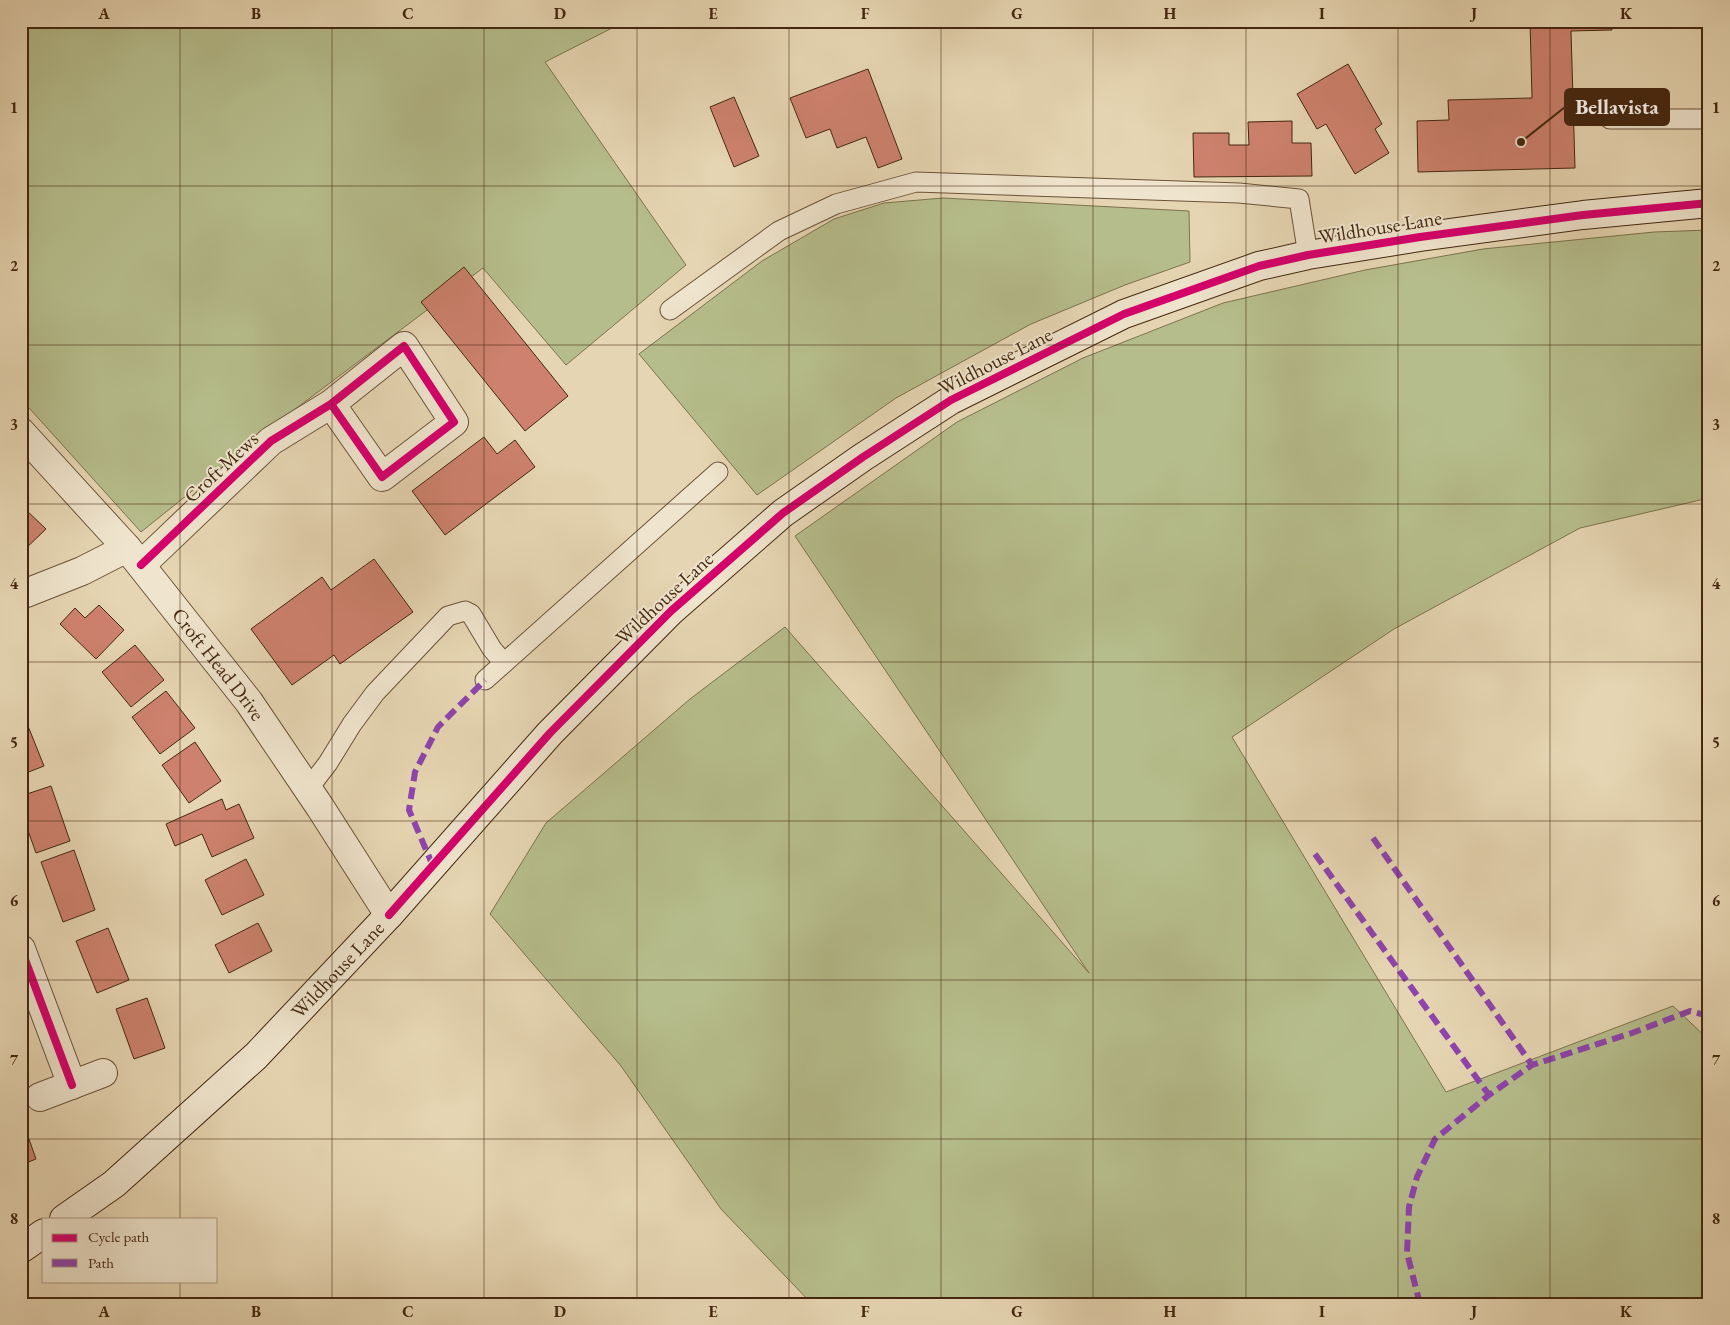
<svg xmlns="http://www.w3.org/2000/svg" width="1730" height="1325" viewBox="0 0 1730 1325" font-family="'EB Garamond',serif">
	<rect width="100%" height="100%" fill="#e6d5b2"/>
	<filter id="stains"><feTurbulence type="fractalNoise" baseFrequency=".004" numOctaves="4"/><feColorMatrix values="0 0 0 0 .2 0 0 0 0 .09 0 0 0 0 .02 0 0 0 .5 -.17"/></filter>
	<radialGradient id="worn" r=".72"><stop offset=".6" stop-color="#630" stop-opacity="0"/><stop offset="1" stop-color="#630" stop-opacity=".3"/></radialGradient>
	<!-- green -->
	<g fill="#b6bd8c" stroke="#7d724e">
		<path d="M21,21H626L545,62L686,265L566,365L483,268L282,419L141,532L21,399Z"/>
		<path d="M943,198L1189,211L1190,262L1125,285L1031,324L896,398L757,495L639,354L762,261L834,219L884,203Z"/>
		<path d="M1709,230V498L1580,528L1394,629L1232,737L1446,1092L1673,1006L1709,1040V1304H812L721,1209L621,1066L490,914L546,823L690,699L785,627L1089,973L795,536L957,422L1083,358L1223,303L1365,270L1483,249L1654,232Z"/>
	</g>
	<!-- building -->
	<g fill="#cd816e" stroke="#442710">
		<path d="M1530,21H1611L1612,30L1571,31L1575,168L1418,172L1417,121L1449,120L1448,100L1532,98Z"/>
		<path d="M1348,64L1382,124L1375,129L1389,153L1355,174L1326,124L1317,129L1297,94Z"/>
		<path d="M868,69L902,159L878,168L866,137L837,148L830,129L806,138L790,98Z"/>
		<path d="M734,97L759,156L734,167L710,107Z"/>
		<path d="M1292,121V143H1311L1312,176L1194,177L1193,133H1229V145H1249L1248,122Z"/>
		<path d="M464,267L568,396L525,431L421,302Z"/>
		<path d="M484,437L497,454L515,440L535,467L445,535L412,491Z"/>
		<path d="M24,508L46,529L21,553V511Z"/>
		<path d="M374,559L413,612L340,664L334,655L292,685L251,629L322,577L331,590Z"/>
		<path d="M99,605L124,630L96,659L60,624L75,608L85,618Z"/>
		<path d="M135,645L164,680L131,707L102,672Z"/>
		<path d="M166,691L195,728L160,754L132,717Z"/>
		<path d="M24,716L44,766L21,775V717Z"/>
		<path d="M195,742L221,781L189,803L162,765Z"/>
		<path d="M51,786L70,841L36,853L21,811V796Z"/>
		<path d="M222,799L226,810L239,804L254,838L212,857L202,834L175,846L166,824Z"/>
		<path d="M74,850L95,910L63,922L41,862Z"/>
		<path d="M246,859L264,895L222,915L205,880Z"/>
		<path d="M258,923L272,951L229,973L215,945Z"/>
		<path d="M108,928L129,980L97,993L76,941Z"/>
		<path d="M147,998L165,1048L134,1059L116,1009Z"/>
		<path d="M24,1125L36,1159L21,1165V1126Z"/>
	</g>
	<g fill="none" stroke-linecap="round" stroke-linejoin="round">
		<defs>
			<g id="lane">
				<path d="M1610,119H1709"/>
				<path d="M670,310L779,231L836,204L916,182L1239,193L1299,199L1308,255"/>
				<path d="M485,680L718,472"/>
				<path d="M308,789L328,763L352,724L375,693L448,616L465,611L471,614L492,649L504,663"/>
			</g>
			<g id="street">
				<path id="s1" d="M21,432L127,548L249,702L320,807L389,915"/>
				<path d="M141,565L271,441L331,404L404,346L454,422L382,477L331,404"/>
				<path d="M21,595L82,571L127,548"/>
				<path d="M21,949L72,1085"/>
				<path d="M40,1097L103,1073"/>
			</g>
			<g id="secondary">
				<path id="s2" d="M64,1219L114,1184L256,1056L389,915L550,733L671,611L783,513L863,457L951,400L1124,314L1259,266L1308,255L1420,237L1583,215L1709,203"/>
				<path d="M21,1249L44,1233"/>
			</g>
		</defs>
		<!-- lane casing -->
		<use href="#lane" stroke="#6c5238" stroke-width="21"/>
		<!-- street casing -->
		<use href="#street" stroke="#6c5238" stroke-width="30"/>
		<!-- secondary casing -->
		<use href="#secondary" stroke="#442710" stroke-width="30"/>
		<!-- lane -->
		<use href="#lane" stroke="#efe4cd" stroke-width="19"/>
		<!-- street -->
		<use href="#street" stroke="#efe4cd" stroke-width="28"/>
		<!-- secondary -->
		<use href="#secondary" stroke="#efe4cd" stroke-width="28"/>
		<!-- quiet -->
		<g stroke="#8e44ad" stroke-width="6" stroke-dasharray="12 6" stroke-linecap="butt">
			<path d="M1373,838L1532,1065"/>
			<path d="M1315,854L1489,1095"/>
			<path d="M433,866L409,810L415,772L438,727L485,680"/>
			<path d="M1420,1304L1407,1253L1409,1207L1417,1177L1435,1139L1489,1095L1532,1065L1632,1033L1690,1011L1709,1016"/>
		</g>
		<defs>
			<g id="cycleway">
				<path d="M141,565L271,441L331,404L404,346L454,422L382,477L331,404"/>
				<path d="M389,915L550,733L671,611L783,513L863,457L951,400L1124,314L1259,266L1308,255L1420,237L1583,215L1709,203"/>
				<path d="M21,949L72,1085"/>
			</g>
		</defs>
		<!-- cycleway casing -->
		<use href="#cycleway" stroke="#efe4cd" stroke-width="11"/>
		<!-- cycleway -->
		<use href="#cycleway" stroke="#d6006c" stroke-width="8"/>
	</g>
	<!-- grid -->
	<path fill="none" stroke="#442710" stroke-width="1" stroke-opacity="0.55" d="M180,21V1219M332,21V1304M484,21V1304M637,21V1304M789,21V1304M941,21V1304M1093,21V1304M1246,21V1304M1398,21V1304M1550,21V1304M21,186H1709M21,345H1709M21,504H1709M21,662H1709M21,821H1709M21,980H1709M21,1139H1709M180,1281V1304"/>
	<g text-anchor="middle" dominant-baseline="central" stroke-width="4" stroke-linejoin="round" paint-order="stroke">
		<!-- street labels -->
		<g font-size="20" fill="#442710" stroke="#efe4cd">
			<text transform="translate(1380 227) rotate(-9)">Wildhouse Lane</text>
			<text transform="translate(995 361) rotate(-27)">Wildhouse Lane</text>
			<text transform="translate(221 467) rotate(-43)">Croft Mews</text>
			<text transform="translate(664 598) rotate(-43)">Wildhouse Lane</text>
			<text stroke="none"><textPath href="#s1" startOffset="305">Croft Head Drive</textPath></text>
			<text stroke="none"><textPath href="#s2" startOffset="371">Wildhouse Lane</textPath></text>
		</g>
	</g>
	<!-- callouts -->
	<path fill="none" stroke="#442710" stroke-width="2" d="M1521 142L1565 107"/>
	<circle fill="#442710" stroke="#efe4cd" stroke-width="2" cx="1521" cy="142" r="5"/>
	<rect fill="#442710" stroke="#442710" stroke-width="2" x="1565" y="89" width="104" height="36" rx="5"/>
	<g font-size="21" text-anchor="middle" font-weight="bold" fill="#fff">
		<text x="1617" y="114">Bellavista</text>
	</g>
	<!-- margin -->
	<rect width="1730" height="1325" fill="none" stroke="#e6d5b2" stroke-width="55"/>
	<!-- legend -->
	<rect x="42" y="1218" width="175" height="65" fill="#efe4cd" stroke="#ab9881"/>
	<rect x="52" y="1234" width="25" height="8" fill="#d6006c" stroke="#ab9881"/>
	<text x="88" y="1242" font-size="15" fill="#442710">Cycle path</text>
	<rect x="52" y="1259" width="25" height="8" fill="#8e44ad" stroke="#ab9881"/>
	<text x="88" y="1268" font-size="15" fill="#442710">Path</text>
	<rect x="28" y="28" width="1674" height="1270" fill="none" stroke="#442710" stroke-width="2"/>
	<g font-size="16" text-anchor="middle" font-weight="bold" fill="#442710">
		<text x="104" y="19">A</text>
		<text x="256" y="19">B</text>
		<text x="408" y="19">C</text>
		<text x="560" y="19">D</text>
		<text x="713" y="19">E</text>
		<text x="865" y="19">F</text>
		<text x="1017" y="19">G</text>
		<text x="1170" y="19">H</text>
		<text x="1322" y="19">I</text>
		<text x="1474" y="19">J</text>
		<text x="1626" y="19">K</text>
		<text x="14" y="113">1</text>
		<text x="1716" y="113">1</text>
		<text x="14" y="271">2</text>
		<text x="1716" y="271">2</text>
		<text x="14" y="430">3</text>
		<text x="1716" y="430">3</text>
		<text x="14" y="589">4</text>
		<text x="1716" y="589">4</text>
		<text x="14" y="748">5</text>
		<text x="1716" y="748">5</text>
		<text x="14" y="906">6</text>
		<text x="1716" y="906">6</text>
		<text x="14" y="1065">7</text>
		<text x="1716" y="1065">7</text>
		<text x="14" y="1224">8</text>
		<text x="1716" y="1224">8</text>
		<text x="104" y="1317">A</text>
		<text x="256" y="1317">B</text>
		<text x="408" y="1317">C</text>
		<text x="560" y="1317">D</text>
		<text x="713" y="1317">E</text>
		<text x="865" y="1317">F</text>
		<text x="1017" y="1317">G</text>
		<text x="1170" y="1317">H</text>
		<text x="1322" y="1317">I</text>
		<text x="1474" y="1317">J</text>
		<text x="1626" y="1317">K</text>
	</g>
	<rect width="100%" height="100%" filter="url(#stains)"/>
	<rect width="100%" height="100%" fill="url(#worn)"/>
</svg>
